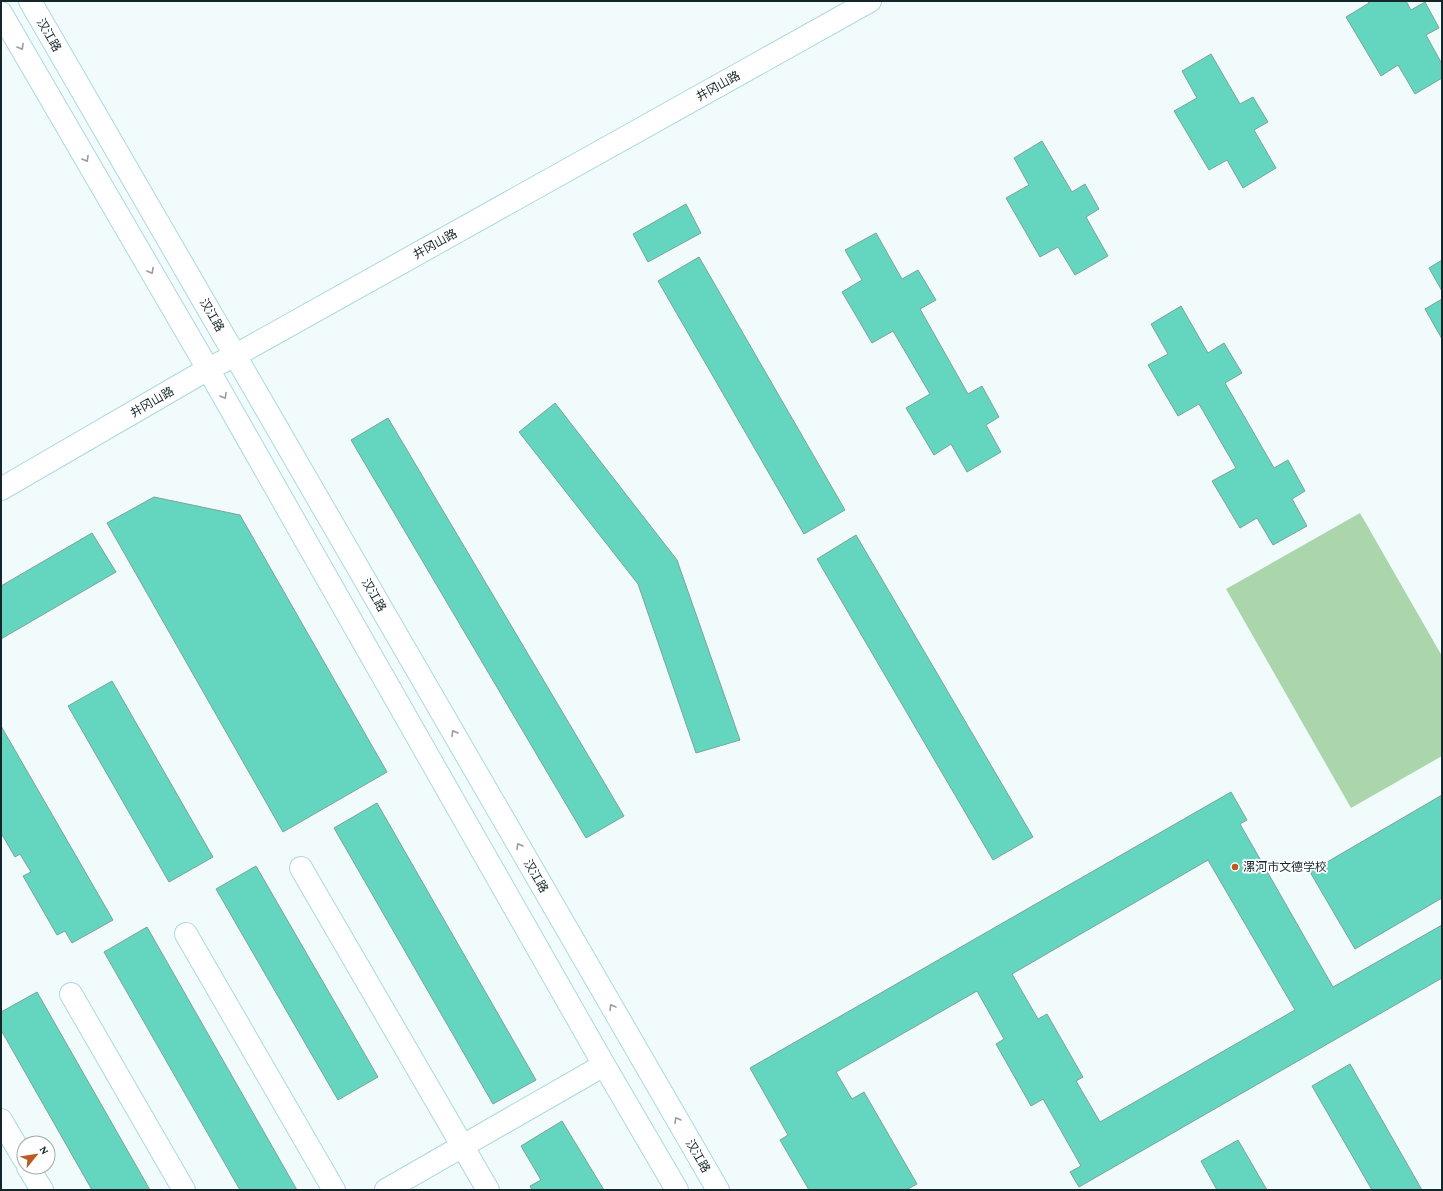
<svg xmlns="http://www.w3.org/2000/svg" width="1443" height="1191" viewBox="0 0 1443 1191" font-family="'Crimson Pro','Noto Sans SC',serif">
	<rect width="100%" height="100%" fill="#f2fbfc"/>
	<!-- grass -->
	<path fill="#abd6ac" d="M1360,513L1442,656V756L1351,808L1226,589Z"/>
	<!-- building -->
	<g fill="#64d5bf" stroke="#7aa59b" fill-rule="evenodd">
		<path d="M1368,1H1406L1411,10L1425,2L1439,28L1426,35L1442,64V78L1415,94L1398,65L1381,76L1346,17L1369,3Z"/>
		<path d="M1211,54L1240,104L1253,97L1268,122L1254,130L1276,168L1243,188L1227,160L1209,170L1174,111L1197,98L1182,71Z"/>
		<path d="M1042,141L1072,192L1085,184L1099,209L1086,217L1108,256L1075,275L1058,247L1040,257L1006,198L1029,185L1014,158Z"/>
		<path d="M686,204L701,233L648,262L633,234Z"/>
		<path d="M876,233L902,279L918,270L936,300L920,309L968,394L982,386L999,417L986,425L1001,452L967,472L951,444L934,455L906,408L930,394L893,331L872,343L842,292L862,280L845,250Z"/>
		<path d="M699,257L845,510L804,534L658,281Z"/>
		<path d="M1442,260V291L1429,268Z"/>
		<path d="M1442,299V339L1425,309Z"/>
		<path d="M1181,306L1208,353L1224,343L1242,373L1225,383L1274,468L1288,460L1305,491L1292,499L1307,526L1273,545L1257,518L1240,528L1212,481L1236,468L1199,404L1178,416L1148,365L1168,354L1151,324Z"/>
		<path d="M555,403L677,560L740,740L696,753L638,584L519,432Z"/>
		<path d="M388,418L624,816L586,838L351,440Z"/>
		<path d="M154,497L240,515L387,772L283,832L107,523Z"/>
		<path d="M92,533L116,572L1,639V586Z"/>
		<path d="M856,535L1033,837L993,860L817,559Z"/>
		<path d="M112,681L213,857L169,882L68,706Z"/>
		<path d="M1,726L113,920L72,943L65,931L57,935L23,876L31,872L20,854L15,857L1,833Z"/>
		<path d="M1231,792L1247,820L1240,824L1333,987L1442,925V978L1079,1187L1070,1172L1081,1166L1043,1099L1031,1106L996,1044L1004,1039L977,991L836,1072L852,1099L864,1092L917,1184L906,1190H809L780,1140L788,1135L750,1068ZM1208,860L1295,1010L1100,1122L1076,1081L1083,1077L1047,1014L1038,1019L1012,974Z"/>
		<path d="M1442,795V898L1355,949L1310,872Z"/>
		<path d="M377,803L536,1080L493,1104L334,828Z"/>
		<path d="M256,866L378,1077L338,1100L216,889Z"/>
		<path d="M147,927L297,1190H240L104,952Z"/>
		<path d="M37,992L150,1190H92L1,1030V1012Z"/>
		<path d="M1350,1064L1422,1190H1372L1312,1086Z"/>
		<path d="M562,1121L604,1190H532L530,1186L541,1180L521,1146Z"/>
		<path d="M1238,1140L1267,1190H1217L1201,1161Z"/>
	</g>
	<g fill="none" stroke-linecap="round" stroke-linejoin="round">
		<defs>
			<g id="minor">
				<path d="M30,1L718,1190"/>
				<path d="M1,13L208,369L604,1065L677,1190"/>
				<path d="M1,489L208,369L236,355L870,1"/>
				<path d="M301,868L488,1190"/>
				<path d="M186,934L334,1190"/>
				<path d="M71,994L184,1190"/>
				<path d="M1,1120L24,1159"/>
				<path d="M28,1167L42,1190"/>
				<path d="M386,1190L604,1065"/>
			</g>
		</defs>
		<!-- minor casing -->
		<use href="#minor" stroke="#abd8e1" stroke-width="24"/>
		<!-- minor -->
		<use href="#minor" stroke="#fff" stroke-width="22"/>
	</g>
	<!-- one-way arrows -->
	<defs><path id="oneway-chevron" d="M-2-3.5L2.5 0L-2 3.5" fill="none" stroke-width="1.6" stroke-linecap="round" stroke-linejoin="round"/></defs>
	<g stroke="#959d9f">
		<use href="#oneway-chevron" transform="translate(21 47) rotate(60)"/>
		<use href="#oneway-chevron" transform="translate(86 159) rotate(60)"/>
		<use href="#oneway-chevron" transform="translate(151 271) rotate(60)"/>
		<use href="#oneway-chevron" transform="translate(224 396) rotate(60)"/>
		<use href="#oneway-chevron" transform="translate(454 733) rotate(-120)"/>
		<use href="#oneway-chevron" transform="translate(519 846) rotate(-120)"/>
		<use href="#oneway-chevron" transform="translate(612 1007) rotate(-120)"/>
		<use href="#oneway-chevron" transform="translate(677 1120) rotate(-120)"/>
	</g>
	<!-- markers -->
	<circle fill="#bd5a20" stroke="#fff" stroke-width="1.5" cx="1235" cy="867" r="4"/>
	<g text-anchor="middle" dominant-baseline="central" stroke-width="3.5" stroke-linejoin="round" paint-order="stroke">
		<!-- street labels -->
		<g font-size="12" fill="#142629" stroke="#fff">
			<text transform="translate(49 35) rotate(60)">汉江路</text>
			<text transform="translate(718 86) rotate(-29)">井冈山路</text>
			<text transform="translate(435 244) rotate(-29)">井冈山路</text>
			<text transform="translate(212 315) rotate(60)">汉江路</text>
			<text transform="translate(152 402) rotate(-30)">井冈山路</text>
			<text transform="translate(374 595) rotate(60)">汉江路</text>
			<text transform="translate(536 876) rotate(60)">汉江路</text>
			<text transform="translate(698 1156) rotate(60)">汉江路</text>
		</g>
		<!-- poi labels -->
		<g font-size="12" fill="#142629" stroke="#fff" text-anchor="start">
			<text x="1243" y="867">漯河市文德学校</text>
		</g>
	</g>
	<!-- border -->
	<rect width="1443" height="1191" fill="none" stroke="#142629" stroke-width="4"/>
	<!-- north arrow -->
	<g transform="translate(36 1155) rotate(60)"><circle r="19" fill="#ffffff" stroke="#a1a8a9"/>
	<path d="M0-3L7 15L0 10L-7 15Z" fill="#bd5a20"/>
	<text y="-6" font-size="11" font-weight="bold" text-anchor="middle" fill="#142629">N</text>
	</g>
</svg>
